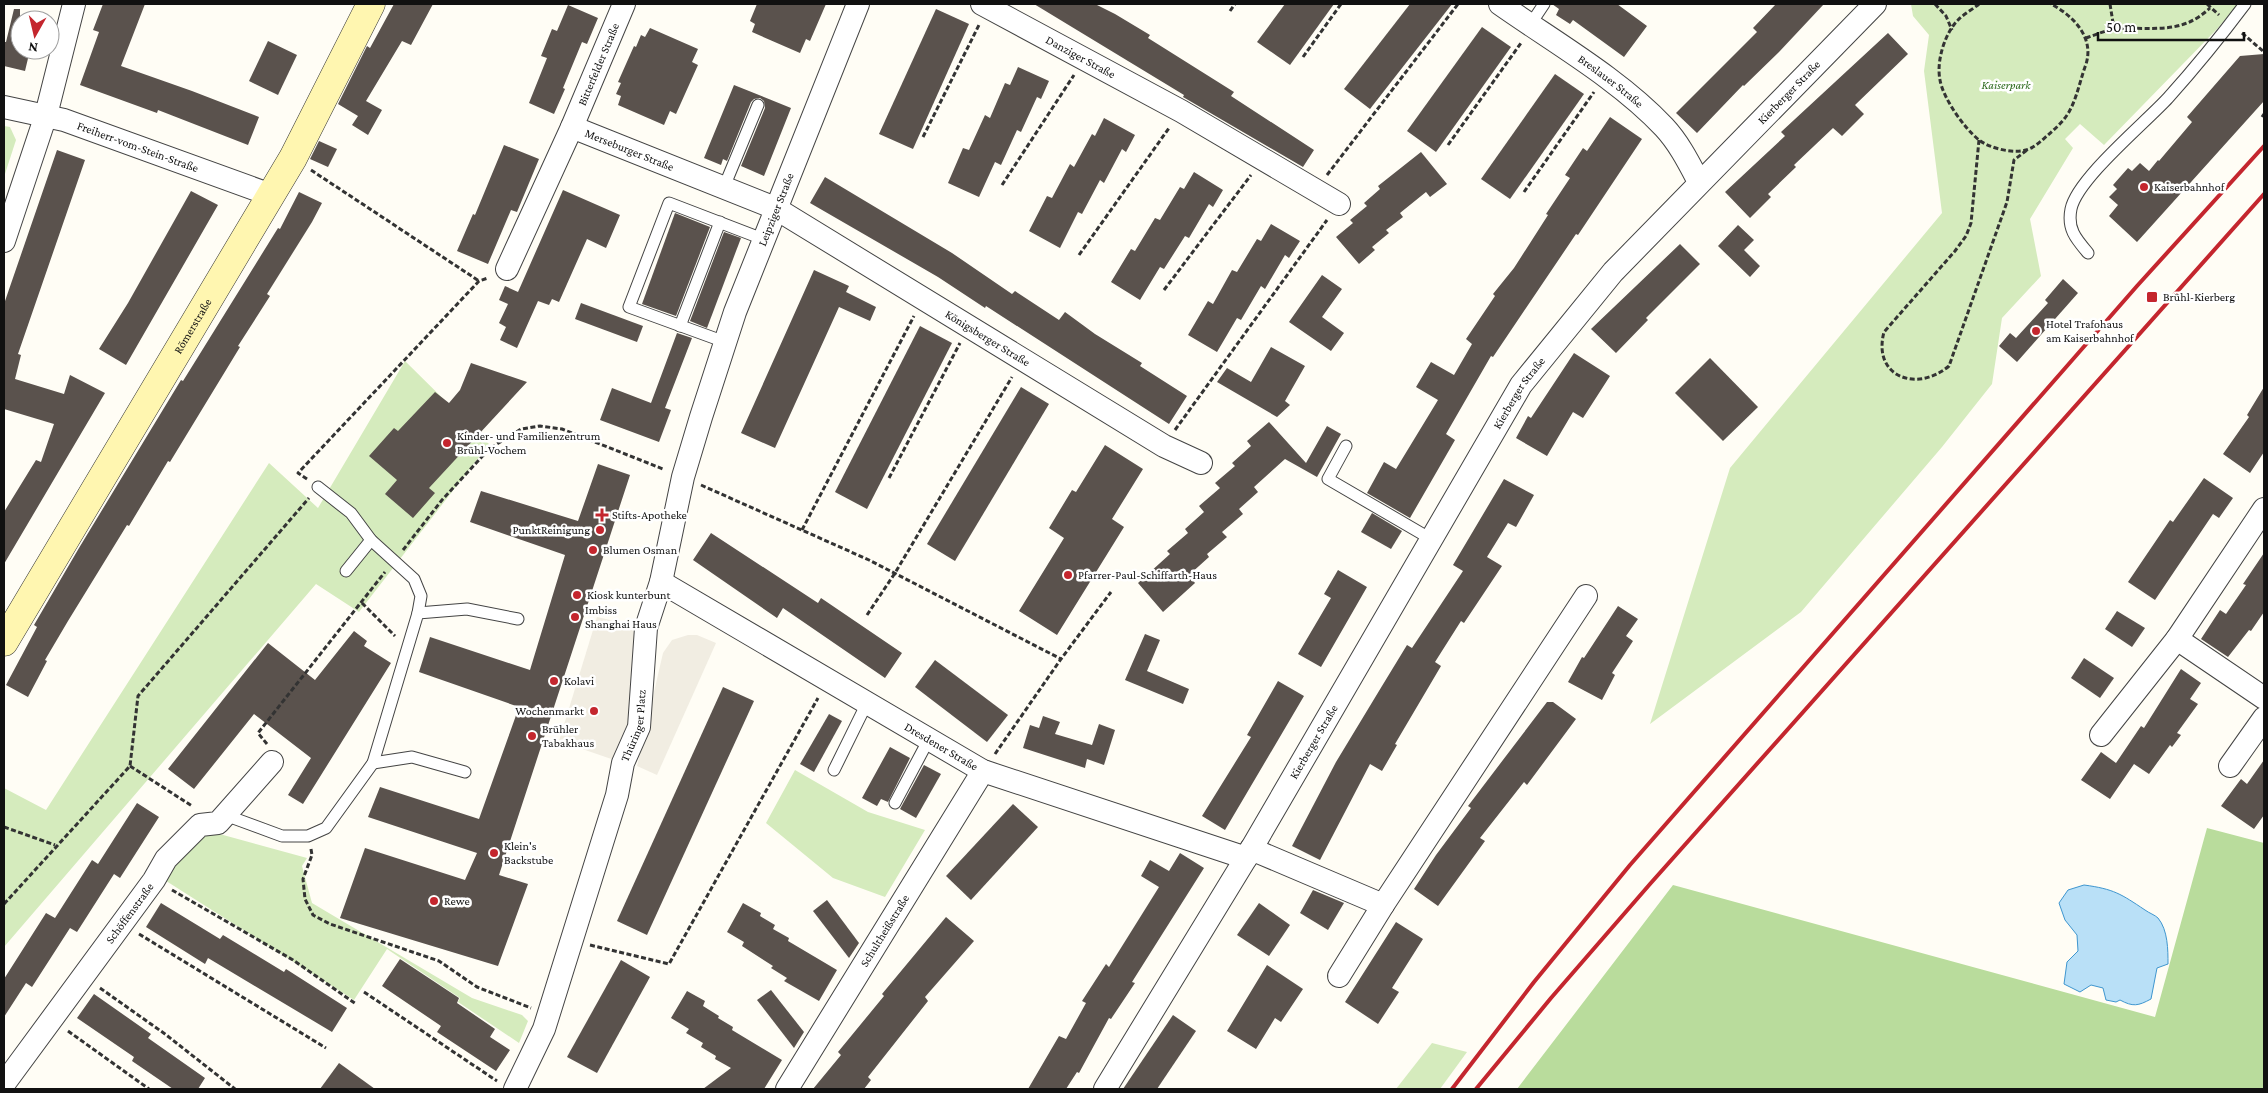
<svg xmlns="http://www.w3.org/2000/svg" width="2268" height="1093" viewBox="0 0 2268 1093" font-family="'Crimson Pro',serif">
	<rect width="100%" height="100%" fill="#fffdf5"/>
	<!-- green -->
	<g fill="#d5ebbd">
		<path d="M1911,4H2238L2218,28L2104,145L2080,124L2065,139L2073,148L2030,219L2041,276L2002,318L1992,384L1942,447L1801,612L1650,724L1730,468L1942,213L1924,71L1929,35L1913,16Z"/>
		<path d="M4,126L10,127L16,140L4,177Z"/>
		<path d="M405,361L489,444L359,612L316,584L4,947V788L46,810L269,463L318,508Z"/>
		<path d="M795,770L868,812L925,830L885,897L833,878L766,823Z"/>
		<path d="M205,830L307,858L302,866L312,903L472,998L522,1015L528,1021L519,1043L458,1002L460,998L387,949L354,1000L163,879Z"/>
		<path d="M1432,1043L1467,1052L1440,1089H1396Z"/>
	</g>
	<!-- forest -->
	<path fill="#b9dc9c" d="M2207,828L2264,843V1089H1517L1673,885L2155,1017Z"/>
	<!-- plaza -->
	<g fill="#f1ede2">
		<path d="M597,617L646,628L623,763L559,741Z"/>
		<path d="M688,635H697L716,643L657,775L637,766L663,653L672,640Z"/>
	</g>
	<!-- water -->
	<path fill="#b9e0f7" stroke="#3f96cf" d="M2084,885C2114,889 2121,894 2145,910C2149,913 2155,915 2158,918C2168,930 2168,950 2168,964L2157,968L2151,999C2138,1006 2133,1007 2120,1000L2116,1002L2106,1000L2103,988L2091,985L2080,992L2064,984L2067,962L2078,951L2077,935L2065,920L2059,903L2068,890Z"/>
	<!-- building -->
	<g fill="#5a524d">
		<path d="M103,4H145L121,66L192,91L259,117L248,145L158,110L157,113L80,85L99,32L93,30Z"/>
		<path d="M394,4H433L411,45L402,41L366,101L382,110L368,135L352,125L358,116L338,104L367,46L370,48Z"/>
		<path d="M757,4H826L810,41L806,39L800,53L752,32L755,24L750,21Z"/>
		<path d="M1034,4H1095L1115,14L1150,35L1148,38L1234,92L1231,96L1314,150L1303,167L1183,97L1184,95Z"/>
		<path d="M1285,4H1334L1290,65L1257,42Z"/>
		<path d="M1410,4H1452L1370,109L1344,89Z"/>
		<path d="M1552,4H1617L1647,26L1624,57L1573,20L1570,24L1556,15L1559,9Z"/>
		<path d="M1776,4H1824L1779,52L1744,86L1743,85L1697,133L1676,113L1757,32L1753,28Z"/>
		<path d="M568,5L598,18L587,44L582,42L563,88L565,89L554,114L529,103L547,58L541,56L552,29L557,31Z"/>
		<path d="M14,9H20V50H30L25,71L4,66V42H6Z"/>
		<path d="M936,9L969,24L913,149L879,134Z"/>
		<path d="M1482,27L1511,47L1436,152L1407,131Z"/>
		<path d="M650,28L698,49L692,62L698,65L689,85L676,114L670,111L664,125L618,105L621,96L616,94L621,83L618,82L634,46L636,47L641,35L645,37Z"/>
		<path d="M1888,33L1908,54L1855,105L1864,114L1842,136L1833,128L1794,165L1796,167L1768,194L1771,197L1750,218L1725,192L1785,136L1781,132Z"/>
		<path d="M268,41L297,55L278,95L249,81Z"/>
		<path d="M2264,54V101L2137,242L2109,216L2118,205L2109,197L2117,189L2113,185L2128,168L2132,171L2140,163L2149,171L2158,160L2159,161L2192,122L2187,117L2240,56Z"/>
		<path d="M1018,67L1049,81L1041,99L1037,97L1021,132L1017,130L1001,165L995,162L979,197L948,183L963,148L969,150L985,115L990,118L1005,83L1010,85Z"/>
		<path d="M1555,74L1584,94L1510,199L1481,179Z"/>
		<path d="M734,85L791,108L764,176L741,166L765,108L764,101L760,98L754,99L751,102L727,161L723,159L721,165L704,158Z"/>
		<path d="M1610,117L1642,139L1578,235L1576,234L1493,357L1491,356L1446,434L1455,440L1410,518L1367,493L1384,462L1396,469L1438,400L1416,387L1431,362L1454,375L1472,344L1466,339L1495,296L1493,294L1514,268L1548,215L1546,214L1570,178L1565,175L1583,148L1587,151Z"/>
		<path d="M1104,118L1135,135L1126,152L1122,149L1104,183L1100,180L1082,214L1078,212L1060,248L1029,231L1047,196L1052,198L1070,164L1074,167L1092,134L1095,136Z"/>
		<path d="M319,141L337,149L328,167L310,159Z"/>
		<path d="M504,145L539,159L517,212L511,210L488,264L457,251L473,214L475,215Z"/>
		<path d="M57,150L85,160L18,354L21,355L15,379L64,394L70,375L105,393L4,564V512L36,460L41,462L54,424L4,409V304Z"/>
		<path d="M1421,152L1447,184L1430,197L1426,192L1400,213L1403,217L1386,230L1389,233L1372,247L1375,250L1359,264L1336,237L1353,223L1350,220L1367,206L1364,203L1380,189L1378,186Z"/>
		<path d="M1194,172L1223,190L1213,207L1209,204L1189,238L1185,236L1164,269L1160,267L1140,300L1111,282L1131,249L1135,251L1155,218L1160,220L1180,187L1184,189Z"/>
		<path d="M825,177L952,253L1012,294L1015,291L1059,320L1065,312L1095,334L1142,363L1140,366L1187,396L1169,424L986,306L985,308L938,277L810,203Z"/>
		<path d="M563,190L620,215L606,248L587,239L559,302L552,299L549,305L538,301L517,348L500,340L506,327L499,323L508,304L499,300L505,286L518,292Z"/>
		<path d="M191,191L218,205L126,365L99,349L128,303Z"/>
		<path d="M299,192L322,203L312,222L267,294L270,296L238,346L240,347L170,462L168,461L129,526L127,525L68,621L45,660L47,661L28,697L6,685L37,627L34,625L79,548L181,380L183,381L278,228L280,229Z"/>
		<path d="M675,213L710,227L676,316L642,304Z"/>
		<path d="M1271,224L1300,241L1289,258L1285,255L1265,289L1261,286L1241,320L1237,318L1217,352L1188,335L1208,301L1213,304L1232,270L1237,272L1257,239L1261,241Z"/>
		<path d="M1738,225L1754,240L1744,250L1760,266L1750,277L1718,246Z"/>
		<path d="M724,232L741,238L707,328L690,321Z"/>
		<path d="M1680,244L1700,264L1646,318L1648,320L1616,353L1591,329Z"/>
		<path d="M814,270L849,286L846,292L876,307L870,321L839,307L775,448L741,433Z"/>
		<path d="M1322,275L1342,289L1322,317L1344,333L1331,351L1289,322Z"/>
		<path d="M2063,279L2078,293L2017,362L1999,346L2010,333L2016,338L2048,303L2045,300Z"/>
		<path d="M581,303L643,326L637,342L575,319Z"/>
		<path d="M920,326L952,343L867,509L835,492Z"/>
		<path d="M677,333L692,338L665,408L671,410L659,442L600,420L612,388L651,403Z"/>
		<path d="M1271,347L1305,366L1285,401L1290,405L1277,417L1217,382L1227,368L1251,382Z"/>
		<path d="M1574,353L1610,376L1583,418L1573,412L1547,456L1516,438L1528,416L1531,418Z"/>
		<path d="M1710,358L1758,407L1723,441L1675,393Z"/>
		<path d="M471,363L527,382L429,488L435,493L413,518L385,494L397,480L369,456L394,428L398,431L435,392L449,403L460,390Z"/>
		<path d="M1021,387L1049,404L955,561L927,544Z"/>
		<path d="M2264,387V452L2250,473L2223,454L2249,417L2247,415Z"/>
		<path d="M1269,422L1306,463L1327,426L1341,434L1317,477L1285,459L1254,487L1258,492L1239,509L1243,514L1222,532L1227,537L1207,554L1209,557L1189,575L1195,583L1163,612L1138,583L1170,554L1167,551L1188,533L1185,529L1204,512L1199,506L1220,488L1215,483L1235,466L1232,463L1251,446L1247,441Z"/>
		<path d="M1105,445L1143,469L1112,519L1124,527L1057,635L1019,611L1064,538L1049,528L1072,490L1076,492Z"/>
		<path d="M598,464L630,475L499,875L528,884L498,966L340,918L365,848L465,880L477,853L368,817L380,787L479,819L519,707L419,672L430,637L530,670L565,555L470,522L481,491L578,521Z"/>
		<path d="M2204,478L2233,498L2219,518L2213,514L2155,600L2128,582L2170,520L2173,522Z"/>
		<path d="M1504,479L1534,495L1516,527L1508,523L1487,557L1502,566L1464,623L1461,621L1435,662L1441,666L1395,744L1397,745L1382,771L1370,764L1320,860L1292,846L1336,762L1382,686L1407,645L1412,648L1463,571L1453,565Z"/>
		<path d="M1372,513L1402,531L1391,549L1361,532Z"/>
		<path d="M711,533L818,603L821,598L902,653L885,678L783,608L777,618L693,560Z"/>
		<path d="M2264,553V612L2251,631L2249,630L2228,657L2201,639L2220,610L2226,614L2246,585L2243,584Z"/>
		<path d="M1338,570L1367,587L1321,667L1298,654L1331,598L1324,594Z"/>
		<path d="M1618,606L1638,619L1626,636L1633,641L1612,673L1615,675L1602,700L1568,682L1582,657L1584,658Z"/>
		<path d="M2117,611L2145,628L2132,647L2105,629Z"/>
		<path d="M354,631L367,641L364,646L391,663L303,804L288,795L311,758L254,714L194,789L168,769L268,643L315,680Z"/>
		<path d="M1145,634L1160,640L1147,671L1189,689L1183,704L1125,680Z"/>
		<path d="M2084,658L2114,678L2100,698L2071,678Z"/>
		<path d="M935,660L1008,715L987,742L915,687Z"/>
		<path d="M2181,669L2201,683L2190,699L2198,704L2177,733L2181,735L2172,747L2170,745L2149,774L2134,764L2110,799L2081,780L2101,752L2116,763L2141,726L2144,728Z"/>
		<path d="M1278,681L1304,696L1225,830L1202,816L1251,737L1247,735Z"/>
		<path d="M723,687L754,701L647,935L617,921Z"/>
		<path d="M1547,702H1553L1576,719L1527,785L1524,782L1480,838L1485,841L1438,906L1414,889L1436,855L1471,808L1468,806Z"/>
		<path d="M829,714L842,721L814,772L800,764Z"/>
		<path d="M1043,716L1060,722L1055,734L1092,745L1099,724L1115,730L1104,765L1087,759L1085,768L1023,748L1030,725L1039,728Z"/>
		<path d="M890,747L910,758L888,802L881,799L877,806L862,798Z"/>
		<path d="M2264,760V815L2254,829L2221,806L2241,779L2247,784Z"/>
		<path d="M924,765L941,774L916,818L900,809Z"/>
		<path d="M137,803L159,817L120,878L114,874L77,932L70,928L32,987L26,983L4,1017V979L46,913L55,918L92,860L98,864Z"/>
		<path d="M1013,804L1038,827L971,900L946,876Z"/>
		<path d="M1180,853L1204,868L1132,982L1135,983L1111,1019L1109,1018L1079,1073L1077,1072L1066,1089H1028L1059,1036L1066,1039L1086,1003L1082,1001L1106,964L1109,967L1159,887L1141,876L1150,860L1169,871Z"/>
		<path d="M1313,890L1344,903L1328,930L1300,913Z"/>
		<path d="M827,900L859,943L849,958L813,911Z"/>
		<path d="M161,903L220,939L223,935L284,972L286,969L347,1008L332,1032L208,958L205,964L146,927Z"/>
		<path d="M743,903L761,913L760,916L775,925L773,929L789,938L788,941L837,970L819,1001L784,981L787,978L771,968L773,966L742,946L744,942L727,932Z"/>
		<path d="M1259,903L1290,925L1269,956L1237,935Z"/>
		<path d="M946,917L974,941L925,997L928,1001L868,1077L871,1080L864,1089H813L841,1055L838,1052L884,996L882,994Z"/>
		<path d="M1396,922L1423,939L1392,988L1399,992L1378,1024L1345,1002Z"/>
		<path d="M400,959L459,998L457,1003L495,1029L490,1037L510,1050L496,1071L437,1032L441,1026L382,986Z"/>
		<path d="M621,960L650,977L597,1073L567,1057Z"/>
		<path d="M1267,965L1303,989L1281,1022L1275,1018L1256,1049L1227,1031Z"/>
		<path d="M771,990L804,1032L794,1048L757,1000Z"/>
		<path d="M687,991L705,1001L703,1006L719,1016L718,1018L733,1027L732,1030L782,1060L764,1089H703L731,1068L715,1059L716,1056L701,1047L703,1043L686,1033L689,1029L671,1018Z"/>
		<path d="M94,994L151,1034L148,1038L205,1078L198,1089H173L132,1061L134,1057L77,1018Z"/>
		<path d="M1173,1015L1196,1031L1157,1089H1123Z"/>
		<path d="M339,1063L375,1089H320Z"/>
	</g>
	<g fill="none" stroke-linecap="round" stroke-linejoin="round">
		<defs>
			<g id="lane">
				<path d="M1530,25L1544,4"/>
				<path d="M724,187L758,105"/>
				<path d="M2088,253C2076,239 2067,229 2071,209C2077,179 2145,123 2168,98C2195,68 2221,36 2245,4"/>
				<path d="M680,326L720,222"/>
				<path d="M725,342L629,307L669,203L763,239"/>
				<path d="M1346,446L1328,479L1431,539"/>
				<path d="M318,487L351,513L371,540L414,579L421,596L418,613"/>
				<path d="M346,571L371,540"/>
				<path d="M373,763L412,757L465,772"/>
				<path d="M834,770L867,703"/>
				<path d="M895,803L929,739"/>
				<path d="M225,815L282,836H308L326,828L373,763L418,613L467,609L518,619"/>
			</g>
			<g id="street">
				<path id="s1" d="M982,4L1181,111L1339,204"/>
				<path id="s2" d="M1500,4C1554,42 1619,79 1664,127C1679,143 1689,163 1699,182"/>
				<path id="s3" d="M4,107L64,120L271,195"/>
				<path id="s4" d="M572,127L624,4"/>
				<path d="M4,241L46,115L74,4"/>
				<path id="s5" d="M507,269L572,127L775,208L1164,446L1201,463"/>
				<path id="s6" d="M661,582L983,771L1246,858"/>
				<path d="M2177,639L2264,698"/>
				<path d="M2101,735L2177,639L2264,509"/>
				<path d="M2230,766L2264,718"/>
				<path d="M1251,849L1383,905L1586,596"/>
				<path d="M1339,976L1383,905"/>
				<path id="s7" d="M4,1084L154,880L166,859L200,825L218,823L272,762"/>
				<path id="s8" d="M515,1089L544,1029L617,795L623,763L639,727L646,628L661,582L683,477L701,417L735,312L858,4"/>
				<path id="s9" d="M787,1089L983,771"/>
				<path id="s10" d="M1105,1089L1246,858L1521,385L1613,272L1875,4"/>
			</g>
			<g id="secondary">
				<path id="s11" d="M4,642L293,158L371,4"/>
			</g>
		</defs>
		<!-- lane casing -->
		<use href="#lane" stroke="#444" stroke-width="13"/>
		<!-- street casing -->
		<use href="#street" stroke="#444" stroke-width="24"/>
		<!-- secondary casing -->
		<use href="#secondary" stroke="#333" stroke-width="29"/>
		<!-- path -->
		<g stroke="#333" stroke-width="3" stroke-dasharray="5 2.5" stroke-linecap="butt">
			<path d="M1935,4L1946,16L1952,30"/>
			<path d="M1979,4C1973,9 1964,14 1958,20C1945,33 1936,61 1940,80C1943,98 1964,128 1979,140C1989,148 2013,154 2026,150C2034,148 2041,141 2048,135C2056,128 2065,120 2070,110C2077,97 2080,81 2085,67C2096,39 2074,16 2051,4"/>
			<path d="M2110,4L2114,29"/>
			<path d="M2207,4L2219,15"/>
			<path d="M1230,11L1235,4"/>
			<path d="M2242,33L2264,52"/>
			<path d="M2086,38C2095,35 2106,30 2116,29C2153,26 2180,36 2210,8"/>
			<path d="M1303,57L1341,4"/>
			<path d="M2262,117L2264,114"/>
			<path d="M923,137L979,25"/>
			<path d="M1979,140L1971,223L1966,236L1955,251L1884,332C1872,377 1917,393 1949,366L2007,202L2014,160L2027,150"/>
			<path d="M1448,145L1521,43"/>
			<path d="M311,170L479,281"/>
			<path d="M1327,175L1458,4"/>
			<path d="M1002,185L1074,75"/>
			<path d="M1524,192L1594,92"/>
			<path d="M1079,255L1169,128"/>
			<path d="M1164,290L1251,175"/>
			<path d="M1175,430L1327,220"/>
			<path d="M889,478L960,343"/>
			<path d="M307,479L298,473L479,281L488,278"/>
			<path d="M701,485L869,560L1061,659"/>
			<path d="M802,530L914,316"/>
			<path d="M403,550L442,500L489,449L521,429L540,426L562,429L663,469"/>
			<path d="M362,603L395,636"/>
			<path d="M867,615L895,573L1012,377"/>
			<path d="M267,744L258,733L385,572"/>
			<path d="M995,754L1061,659L1111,592"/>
			<path d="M130,766L192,806"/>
			<path d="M4,827L55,845"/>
			<path d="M311,849L312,855L303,879L305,899L313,915L330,924L439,961L477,987L531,1008"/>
			<path d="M172,890L293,960L356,1004"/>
			<path d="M4,904L130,766L138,696L309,498"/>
			<path d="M139,934L326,1048"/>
			<path d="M590,945L669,964L818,698"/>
			<path d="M100,988L165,1034L235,1089"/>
			<path d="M364,992L497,1081"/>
			<path d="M68,1031L149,1089"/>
		</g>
		<!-- lane -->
		<use href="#lane" stroke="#fff" stroke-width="11"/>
		<!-- street -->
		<use href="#street" stroke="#fff" stroke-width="22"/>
		<!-- secondary -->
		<use href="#secondary" stroke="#fff6b0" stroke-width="28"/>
		<!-- rail -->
		<g stroke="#c4262e" stroke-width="4">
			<path d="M1452,1089L1534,982L1630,865L2137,286L2264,146"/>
			<path d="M1476,1089L1551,998L1650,884L2264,194"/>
		</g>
	</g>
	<!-- markers -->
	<g fill="#c4262e" stroke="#fff" stroke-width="2">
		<circle cx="2144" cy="187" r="5"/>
		<rect x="2146" y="291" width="12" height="12" rx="2.5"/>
		<circle cx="2036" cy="331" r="5"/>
		<circle cx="447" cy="443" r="5"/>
		<path d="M599.5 507.5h5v5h5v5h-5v5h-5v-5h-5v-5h5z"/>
		<circle cx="600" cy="530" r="5"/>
		<circle cx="593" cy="550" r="5"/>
		<circle cx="1068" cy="575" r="5"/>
		<circle cx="577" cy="595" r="5"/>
		<circle cx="575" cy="617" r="5"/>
		<circle cx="554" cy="681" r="5"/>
		<circle cx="594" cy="711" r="5"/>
		<circle cx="532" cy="736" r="5"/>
		<circle cx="494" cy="853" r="5"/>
		<circle cx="434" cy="901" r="5"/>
	</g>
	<g text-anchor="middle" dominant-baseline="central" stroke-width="5" stroke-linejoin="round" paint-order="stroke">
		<!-- street labels -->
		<g font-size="12" fill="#111" stroke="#fff">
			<text stroke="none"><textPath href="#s1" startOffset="112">Danziger Straße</textPath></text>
			<text stroke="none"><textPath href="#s4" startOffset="68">Bitterfelder Straße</textPath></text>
			<text stroke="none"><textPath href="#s2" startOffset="135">Breslauer Straße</textPath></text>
			<text stroke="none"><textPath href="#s10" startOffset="1215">Kierberger Straße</textPath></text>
			<text stroke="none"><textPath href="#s3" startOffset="140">Freiherr-vom-Stein-Straße</textPath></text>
			<text stroke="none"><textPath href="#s5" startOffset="218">Merseburger Straße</textPath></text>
			<text stroke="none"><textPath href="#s8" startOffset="922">Leipziger Straße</textPath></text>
			<text stroke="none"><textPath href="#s11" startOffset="368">Römerstraße</textPath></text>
			<text stroke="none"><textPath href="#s5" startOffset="624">Königsberger Straße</textPath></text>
			<text stroke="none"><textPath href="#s10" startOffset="810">Kierberger Straße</textPath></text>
			<text stroke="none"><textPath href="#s8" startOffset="384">Thüringer Platz</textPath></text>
			<text stroke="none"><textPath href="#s10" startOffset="405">Kierberger Straße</textPath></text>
			<text stroke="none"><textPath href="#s6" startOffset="325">Dresdener Straße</textPath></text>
			<text stroke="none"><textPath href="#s7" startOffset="212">Schöffenstraße</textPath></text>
			<text stroke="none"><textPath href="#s9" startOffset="186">Schultheißstraße</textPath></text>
		</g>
		<!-- park labels -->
		<g font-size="12" font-style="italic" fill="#2f6b1f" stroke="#fff">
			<text x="2006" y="85">Kaiserpark</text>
		</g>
		<!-- poi labels -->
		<g font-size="12" fill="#111" stroke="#fff" text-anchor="start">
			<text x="2154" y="187">Kaiserbahnhof</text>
			<text x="2163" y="297">Brühl-Kierberg</text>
			<text x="2046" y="324">Hotel Trafohaus<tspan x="2046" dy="14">am Kaiserbahnhof</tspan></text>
			<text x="457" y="436">Kinder- und Familienzentrum<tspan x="457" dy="14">Brühl-Vochem</tspan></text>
			<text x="612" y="515">Stifts-Apotheke</text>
			<text x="590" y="530" text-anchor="end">PunktReinigung</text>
			<text x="603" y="550">Blumen Osman</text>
			<text x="1078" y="575">Pfarrer-Paul-Schiffarth-Haus</text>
			<text x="587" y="595">Kiosk kunterbunt</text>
			<text x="585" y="610">Imbiss<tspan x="585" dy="14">Shanghai Haus</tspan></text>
			<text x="564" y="681">Kolavi</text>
			<text x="584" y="711" text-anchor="end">Wochenmarkt</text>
			<text x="542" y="729">Brühler<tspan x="542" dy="14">Tabakhaus</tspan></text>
			<text x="504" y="846">Klein's<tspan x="504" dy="14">Backstube</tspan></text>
			<text x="444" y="901">Rewe</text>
		</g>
	</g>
	<!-- border -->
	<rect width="2268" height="1093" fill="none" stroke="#111111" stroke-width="10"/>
	<!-- north arrow -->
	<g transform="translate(35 35) rotate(188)"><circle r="24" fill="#ffffff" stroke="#a0a0a0"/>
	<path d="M0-4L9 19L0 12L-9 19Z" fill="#c4262e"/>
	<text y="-8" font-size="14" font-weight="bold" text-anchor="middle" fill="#111111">N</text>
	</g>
	<!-- scale -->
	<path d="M2098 32v8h146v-8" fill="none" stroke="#111111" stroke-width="2.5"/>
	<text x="2106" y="32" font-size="15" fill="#111111" stroke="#ffffff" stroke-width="4" paint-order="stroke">50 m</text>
</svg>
